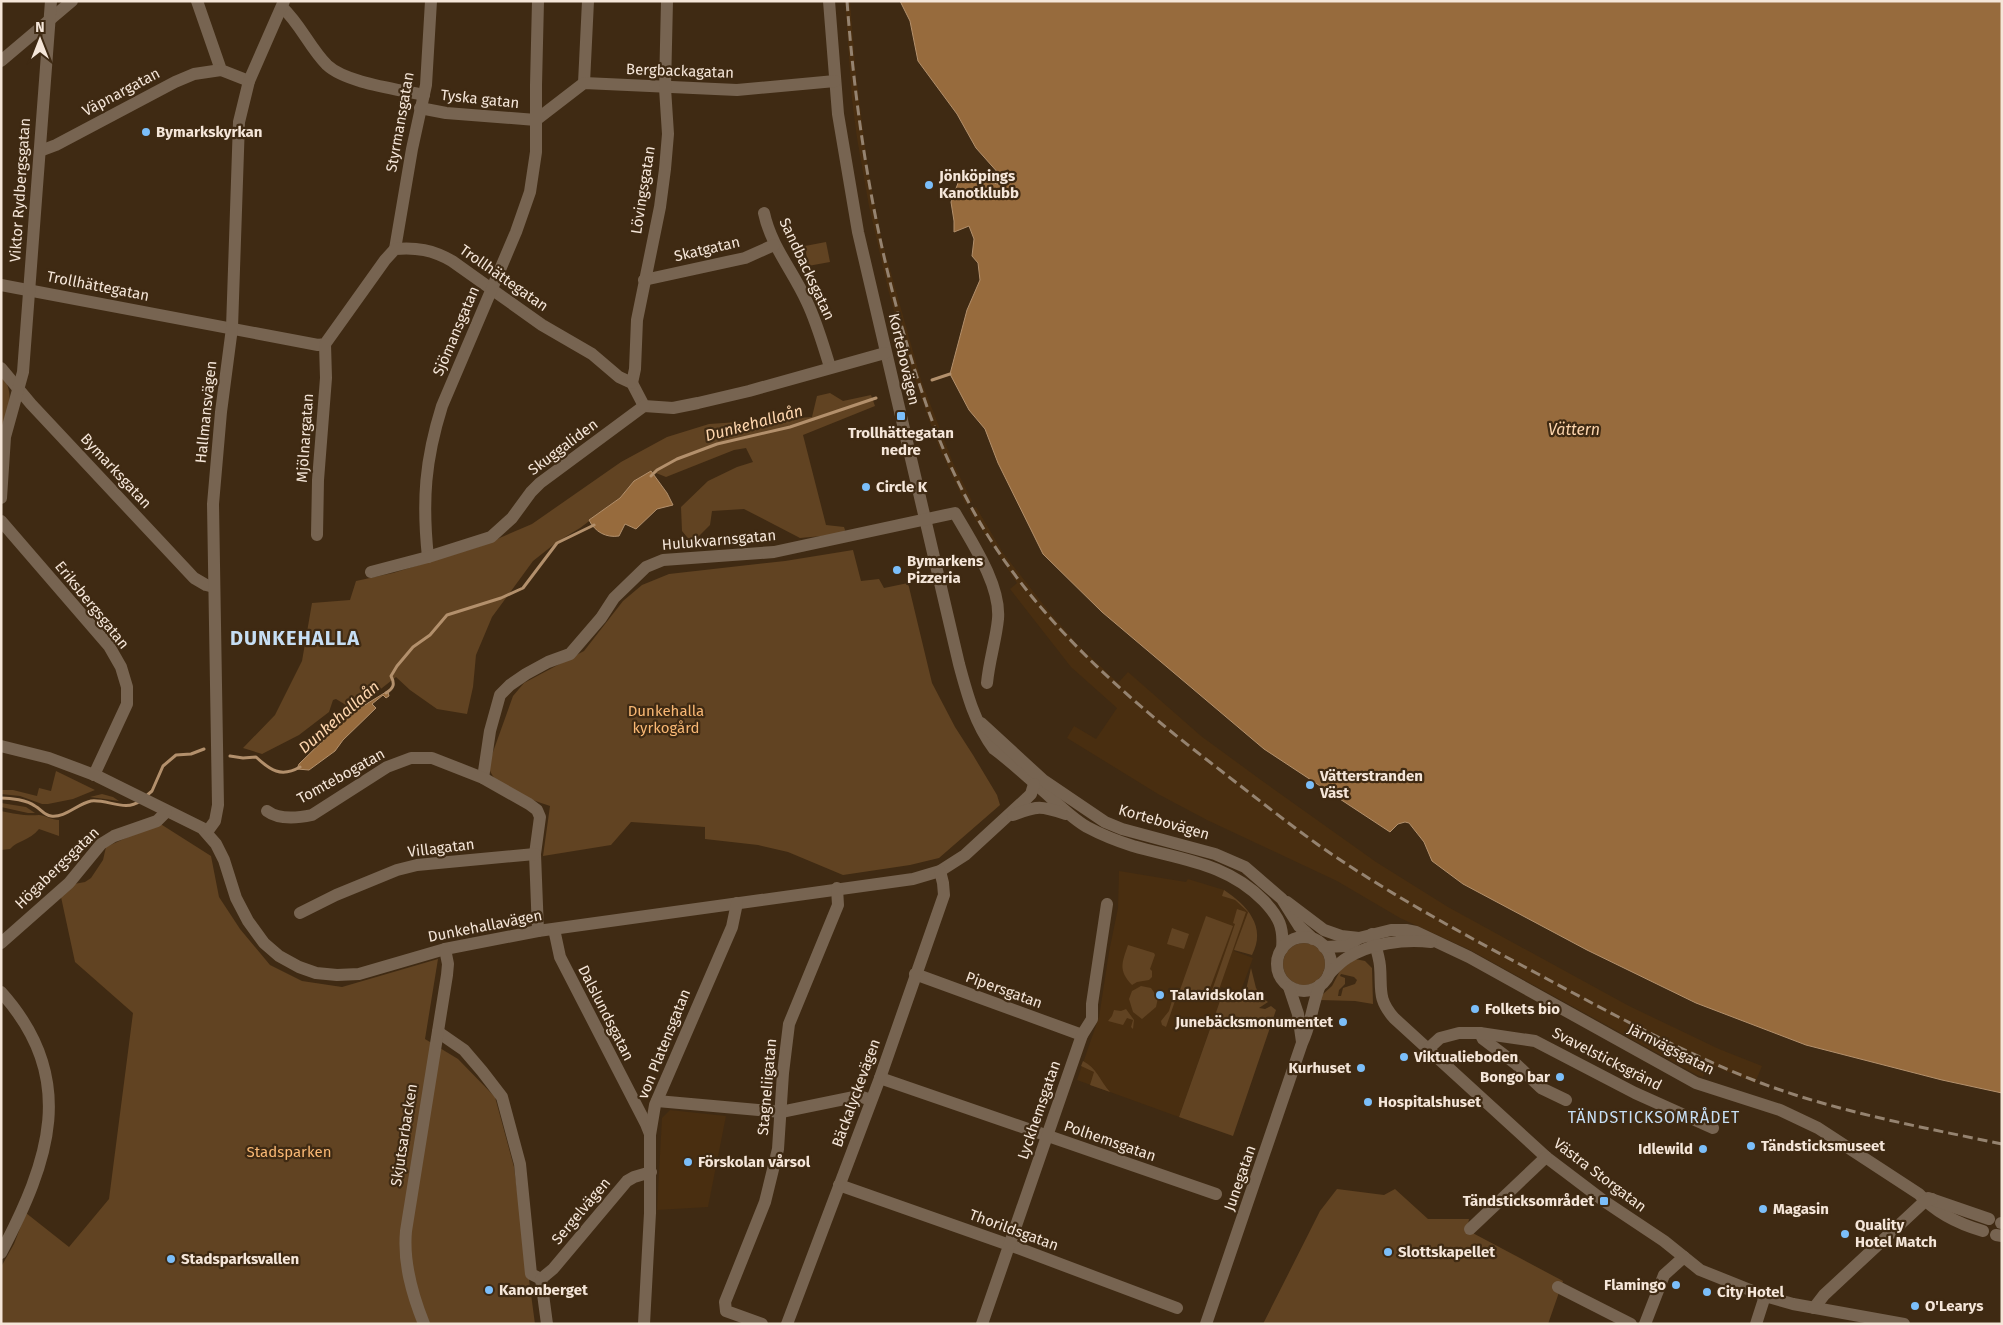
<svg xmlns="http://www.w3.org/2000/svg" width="2003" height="1325" viewBox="0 0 2003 1325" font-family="'Fira Sans',sans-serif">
	<rect width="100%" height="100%" fill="#3f2a13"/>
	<!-- built -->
	<g fill="#492e10">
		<path d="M845,1H850L856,75L868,170L882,241L921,380L953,463L972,501L966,505L939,447L928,417L905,351L888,289L869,206L857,138L852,100Z"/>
		<path d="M976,507L1003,553L1050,613L1078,645L1118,683L1128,672L1201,736L1261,780L1376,862L1448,907L1629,1006L1719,1049L1762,1066L1755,1083L1709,1064L1703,1077L1697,1075L1470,950L1400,918L1337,881L1207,820L1158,794L1067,738L1074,726L1096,739L1117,708L1071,667L1010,589L1017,583L969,510Z"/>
		<path d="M1119,871L1186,882L1188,879L1224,890L1223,896L1235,900L1248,912L1234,951L1253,958L1240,993L1221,987L1218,996L1221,998L1179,1117L1077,1080L1099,1017L1109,952L1118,908Z"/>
		<path d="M670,1110L726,1116L708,1207L657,1210L662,1118Z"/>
	</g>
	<!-- green -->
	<g fill="#614322" fill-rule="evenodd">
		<path d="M826,242L830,262L808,266L805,246Z"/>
		<path d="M1,374C17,394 7,413 1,435Z"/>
		<path d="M830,393L843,401L871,395L875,406L803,435L826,525L844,527L845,530L843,534L800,538L744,509L712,511L710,525L692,543L682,531L681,507L708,481L737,467L753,462L746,448L734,450L666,477L651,471L634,481L620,498L580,528L557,542L533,561L492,617L476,655L473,687L467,714L437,709L410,690L396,677L354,710L336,699L333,700L329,712L299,735L262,754L243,748L275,715L302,661L312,603L350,600L356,581L393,573L481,546L532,524L621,462L667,437L709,424L812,417L817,396Z"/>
		<path d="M853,550L861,581L879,579L884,588L908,583L932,683L955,727L973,755L997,795L1000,805L939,858L910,865L843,875L788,852L758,845L705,839V827L631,822L611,845L543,856L550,806C531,799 487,787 489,763L513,696L524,683L584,651L623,601L642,585L669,574L785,561Z"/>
		<path d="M56,771L95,790L73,799L48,804H42L20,796L1,794V790H13L37,796L39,788L51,791Z"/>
		<path d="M102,794L113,797L119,801L90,797Z"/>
		<path d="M1,803L26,807L35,813H28L1,807Z"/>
		<path d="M1,811C16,814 24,816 39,815C44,815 52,820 59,820V836L39,829C29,841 18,840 10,849L1,850Z"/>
		<path d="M159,823L211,856L219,897L240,929L270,965L302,981L342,987L438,959L425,1039L458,1059L495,1097L514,1167L535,1324H1V1267L14,1244L26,1213L69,1247L109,1199L133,1013L75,962L61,897L74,884L85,882L91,878L103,860L106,847Z"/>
		<path d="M1224,890C1247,905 1267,927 1252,955L1234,950L1248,912L1235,900L1222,896Z"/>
		<path d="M1237,909L1246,912L1215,1001L1209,999L1235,924L1233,923Z"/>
		<path d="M1206,916L1233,926L1206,999L1180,990Z"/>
		<path d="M1172,928L1189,934L1184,949L1167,944Z"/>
		<circle cx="1304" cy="964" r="21"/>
		<path d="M1128,945L1154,953L1155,955L1150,969L1152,971V977L1149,980L1137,982L1132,985C1118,970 1122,963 1128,945Z"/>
		<path d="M1355,959L1365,961L1372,968L1373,1004L1355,1001L1320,1000L1322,995L1332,986L1341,969ZM1341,974L1354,977L1357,980L1355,984L1343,988L1341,996H1338L1339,990L1345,984V978L1340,976Z"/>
		<path d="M1251,968L1256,988L1261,995L1254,997L1249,995L1246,990Z"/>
		<path d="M1141,986L1151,988L1158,998L1156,1007L1142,1019L1133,1012L1129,999L1132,991Z"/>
		<path d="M1219,991C1233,996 1251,1007 1264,999L1268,1002L1259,1008L1265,1009L1271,1006L1276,1010L1233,1136L1179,1117L1221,998L1217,996Z"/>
		<path d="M1172,1001H1175L1166,1027L1162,1025L1161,1021L1169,1011Z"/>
		<path d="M1126,1009L1134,1020L1133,1029L1131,1027L1133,1020L1127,1018L1123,1025L1108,1021L1112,1016L1114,1010L1121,1011Z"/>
		<path d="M1083,1061C1097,1068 1100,1081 1110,1092L1090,1085L1094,1072L1081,1066Z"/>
		<path d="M1337,1189L1384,1195L1395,1189L1428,1219H1469L1467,1230L1563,1281L1548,1324H1263L1320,1211Z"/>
	</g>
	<!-- water -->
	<g fill="#976b3d" stroke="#b3906c">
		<path d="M900,1H2002V1093L1942,1080L1806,1045L1696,1003L1587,950L1463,884L1432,861L1424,842L1409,823L1405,822L1398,824L1390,832L1264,749L1102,612L1043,554L998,463L985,429L969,410L950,374L967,310L980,280L978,263L972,256L974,239L969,226L954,232V221L951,202L961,175L968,174L984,176L988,182L998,184L1000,175L976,148L957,114L918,61L910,21Z"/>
		<path d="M651,471L667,493L673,505L657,509L636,529L625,524L619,536C606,538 595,532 589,520L620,498L634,481Z"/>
		<path d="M386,692H388L389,696L386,698L383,695L372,704L376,708L343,740L335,751L309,770L297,769L299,764L340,724L345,717Z"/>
	</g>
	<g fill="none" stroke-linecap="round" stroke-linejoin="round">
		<!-- stream -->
		<g stroke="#b3906c" stroke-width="3">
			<path d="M932,380L950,374"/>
			<path d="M651,476L657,470L677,459L717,444L790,427L876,398"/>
			<path d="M386,693C394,688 395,684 391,676L397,666L413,647L430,635L447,615L501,598L523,588L557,543L594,525"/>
			<path d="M230,756L243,758L256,757C270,770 281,778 300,767"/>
			<path d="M145,797L152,791L163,766L176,755L191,754L204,749"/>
			<path d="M1,798C11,798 27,800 35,806C41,809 44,815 51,816C65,818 77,804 91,801C107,799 126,812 140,801"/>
		</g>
		<!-- minor -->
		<g stroke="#776451" stroke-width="12">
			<path d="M197,1L221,70L249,81"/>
			<path d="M829,1L838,114L858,232L959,664C967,694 975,724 994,749C1013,763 1031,780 1049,796C1061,807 1073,819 1087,827C1102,835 1117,841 1133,846C1182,860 1227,863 1264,901C1279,917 1284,927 1282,949"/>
			<path d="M282,7C301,25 310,48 327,65C346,83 398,89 424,95"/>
			<path d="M1,61L72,1"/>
			<path d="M584,83L588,1"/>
			<path d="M420,108L446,113L536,120L584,83L737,90L835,81"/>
			<path d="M40,151L56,145L175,82L194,74L221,70"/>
			<path d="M764,213C771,246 793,271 807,302C817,323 823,345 830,367"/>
			<path d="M395,249L412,149L426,85L431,1"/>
			<path d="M644,280L745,258L774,245"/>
			<path d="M1,285L318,345L325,344L385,260L395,249C416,247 433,250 452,261L542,325L592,354L619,377L632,383L644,406L673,408L698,403L749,391L885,353"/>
			<path d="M1,368L31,404L194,578L206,585L214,587"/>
			<path d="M632,383L635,369L637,320L660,207L665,169L668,134L665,88L667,1"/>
			<path d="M1,498L5,437L23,372L51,1"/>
			<path d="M1,521L109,646L121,667L127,687V704L94,775"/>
			<path d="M317,535L318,480L326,378L325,344"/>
			<path d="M428,557C422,501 425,460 442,406L516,232L530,192L536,152V85L538,1"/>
			<path d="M371,572L428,557L491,537L512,518L531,492L540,483L644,406"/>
			<path d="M981,723L1043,780L1105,822L1122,829L1215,854L1245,867L1282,899L1299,926L1313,939"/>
			<path d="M1,746L49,758L97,776L202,828L216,844L224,860L236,898L248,921L264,943L279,956L299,967L316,973L337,975L359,974L445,949L538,931L913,879L940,871L965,855L1027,798L1031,794L1034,784"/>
			<path d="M483,778L490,731L500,695L510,685L526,674L548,662L570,654L601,618L614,598L646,567L663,560L774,552L955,513C971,541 1001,585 998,619C996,640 989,661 987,683"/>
			<path d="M267,811C279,820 298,818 312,815L387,767L411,758H432L483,778L529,804L537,810L540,817L535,854L538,931"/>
			<path d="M1013,815C1038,805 1041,806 1066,814"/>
			<path d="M207,832L215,821L218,805L213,504L221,412L232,328L239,122L249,81L284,1"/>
			<path d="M1287,902L1324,930L1341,936L1359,938"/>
			<path d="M300,913L336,895L397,870L417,865L535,854"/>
			<path d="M554,929L560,957L646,1124L650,1134"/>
			<path d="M1372,934C1375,945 1379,955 1380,966C1382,989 1377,999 1394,1018L1546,1157L1604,1201L1664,1241L1700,1270L1765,1296L1793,1304L1904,1324"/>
			<circle cx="1304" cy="964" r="27"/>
			<path d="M1,943L69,883L101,844L114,836L157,821L166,812"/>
			<path d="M1324,947L1348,946L1359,938L1391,930H1406L1416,932L1469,957L1696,1083L1780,1110L1818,1128L1919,1194C1936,1213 1959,1224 1983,1231"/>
			<path d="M915,974L1082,1035"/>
			<path d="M1329,974C1335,968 1340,962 1347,958C1370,943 1405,939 1431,942"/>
			<path d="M1289,987L1298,1014L1302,1042"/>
			<path d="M1,992C79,1079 49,1161 1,1253"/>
			<path d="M438,1032L464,1050L482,1071L502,1097L520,1164L531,1274L541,1279"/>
			<path d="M1480,1033L1483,1039L1516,1064L1541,1088L1566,1100"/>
			<path d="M1428,1049L1440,1038L1459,1033H1480L1535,1041L1635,1093L1713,1128"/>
			<path d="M880,1078L1216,1194"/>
			<path d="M657,1101L781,1112L859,1096L871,1100"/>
			<path d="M839,1185L1015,1247L1177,1308"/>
			<path d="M1928,1198L1989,1219"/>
			<path d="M2001,1223H2002"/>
			<path d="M1470,1229L1546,1157"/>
			<path d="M1996,1235L2002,1236"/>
			<path d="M541,1279L553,1269L627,1181L634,1177L651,1172"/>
			<path d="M541,1279L547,1324"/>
			<path d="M1558,1287L1631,1324"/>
			<path d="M1814,1308L1824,1295L1925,1201L1932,1199"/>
			<path d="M424,1324C412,1294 403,1263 406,1231L447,975L448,964L445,949"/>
			<path d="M644,1324L650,1213V1135L655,1105L732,927L737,903"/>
			<path d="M762,1324L726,1311L725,1302L765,1202L778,1149L783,1073L789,1024L838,905L837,888"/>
			<path d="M787,1324L880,1078L944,895L943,883L940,871"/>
			<path d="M982,1324L1082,1035L1092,1019V1004L1107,904"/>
			<path d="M1206,1324L1302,1043C1311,1025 1312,1005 1320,985"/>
			<path d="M1645,1324L1664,1275L1684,1257"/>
			<path d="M1756,1324L1765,1296"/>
		</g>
		<!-- rail -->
		<path stroke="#958370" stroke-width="3" stroke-dasharray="10 5" stroke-linecap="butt" d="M847,1C857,136 879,264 922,392C936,434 953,475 975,514C1032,615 1120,693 1211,763C1246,790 1281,818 1317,844C1387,893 1463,934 1538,974C1612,1014 1684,1053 1761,1083C1838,1112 1921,1127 2002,1144"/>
	</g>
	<!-- markers -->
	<g fill="#7bbef9" stroke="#3f2a13" stroke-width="2">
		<circle cx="146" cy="132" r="5"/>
		<circle cx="929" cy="185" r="5"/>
		<rect x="896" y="411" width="10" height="10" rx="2.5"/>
		<circle cx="866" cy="487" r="5"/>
		<circle cx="897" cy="570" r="5"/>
		<circle cx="1310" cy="785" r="5"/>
		<circle cx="1160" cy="995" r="5"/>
		<circle cx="1475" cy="1009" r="5"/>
		<circle cx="1343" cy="1022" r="5"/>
		<circle cx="1404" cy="1057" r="5"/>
		<circle cx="1361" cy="1068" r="5"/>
		<circle cx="1560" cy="1077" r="5"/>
		<circle cx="1368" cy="1102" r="5"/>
		<circle cx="1751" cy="1146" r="5"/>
		<circle cx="1703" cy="1149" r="5"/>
		<circle cx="688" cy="1162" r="5"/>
		<rect x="1599" y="1196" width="10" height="10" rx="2.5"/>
		<circle cx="1763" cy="1209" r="5"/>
		<circle cx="1845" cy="1234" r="5"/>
		<circle cx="1388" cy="1252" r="5"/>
		<circle cx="171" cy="1259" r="5"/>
		<circle cx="1676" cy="1285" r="5"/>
		<circle cx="489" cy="1290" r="5"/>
		<circle cx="1707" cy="1292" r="5"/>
		<circle cx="1915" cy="1306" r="5"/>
	</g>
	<g text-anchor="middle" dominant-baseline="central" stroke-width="4.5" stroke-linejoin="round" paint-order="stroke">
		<!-- street labels -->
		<g font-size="15" fill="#f5e6d9" stroke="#3f2a13">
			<text transform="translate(680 71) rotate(2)">Bergbackagatan</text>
			<text transform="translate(121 92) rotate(-28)">Väpnargatan</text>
			<text transform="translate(480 99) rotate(6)">Tyska gatan</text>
			<text transform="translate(400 122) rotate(-80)">Styrmansgatan</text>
			<text transform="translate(20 190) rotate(-86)">Viktor Rydbergsgatan</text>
			<text transform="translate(643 190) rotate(-81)">Lövingsgatan</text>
			<text transform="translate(707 249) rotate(-13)">Skatgatan</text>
			<text transform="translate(807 269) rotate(65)">Sandbacksgatan</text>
			<text transform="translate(504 278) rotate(35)">Trollhättegatan</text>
			<text transform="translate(98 286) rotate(11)">Trollhättegatan</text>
			<text transform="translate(456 331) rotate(-67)">Sjömansgatan</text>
			<text transform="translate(904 359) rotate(77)">Kortebovägen</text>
			<text transform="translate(206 412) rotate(-84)">Hallmansvägen</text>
			<text transform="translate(305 438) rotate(-86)">Mjölnargatan</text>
			<text transform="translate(563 447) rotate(-37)">Skuggaliden</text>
			<text transform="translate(116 471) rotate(47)">Bymarksgatan</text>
			<text transform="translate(719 540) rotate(-5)">Hulukvarnsgatan</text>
			<text transform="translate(92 605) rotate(51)">Eriksbergsgatan</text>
			<text transform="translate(341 776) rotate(-29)">Tomtebogatan</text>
			<text transform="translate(1164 822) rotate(16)">Kortebovägen</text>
			<text transform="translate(441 848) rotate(-7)">Villagatan</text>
			<text transform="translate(57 868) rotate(-44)">Högabergsgatan</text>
			<text transform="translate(485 926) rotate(-11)">Dunkehallavägen</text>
			<text transform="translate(1004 990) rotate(20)">Pipersgatan</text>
			<text transform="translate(606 1013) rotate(63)">Dalslundsgatan</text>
			<text transform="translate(664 1044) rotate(-68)">von Platensgatan</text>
			<text transform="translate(1671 1049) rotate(27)">Järnvägsgatan</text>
			<text transform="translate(1607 1059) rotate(27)">Svavelsticksgränd</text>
			<text transform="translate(767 1087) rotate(-85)">Stagneliigatan</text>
			<text transform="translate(856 1093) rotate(-70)">Bäckalyckevägen</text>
			<text transform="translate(1039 1110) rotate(-71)">Lyckhemsgatan</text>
			<text transform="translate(404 1135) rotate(-81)">Skjutsarbacken</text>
			<text transform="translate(1110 1141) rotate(19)">Polhemsgatan</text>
			<text transform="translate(1600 1175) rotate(37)">Västra Storgatan</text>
			<text transform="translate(1240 1178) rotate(-71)">Junegatan</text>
			<text transform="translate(581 1211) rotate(-50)">Sergelvägen</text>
			<text transform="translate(1014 1230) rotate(20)">Thorildsgatan</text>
		</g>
		<!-- poi labels -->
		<g font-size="15" font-weight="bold" fill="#f5e6d9" stroke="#3f2a13" text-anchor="start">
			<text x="156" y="132">Bymarkskyrkan</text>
			<text x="939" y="176">Jönköpings<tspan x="939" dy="17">Kanotklubb</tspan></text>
			<text x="901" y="433" text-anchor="middle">Trollhättegatan<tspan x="901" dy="17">nedre</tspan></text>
			<text x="876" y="487">Circle K</text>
			<text x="907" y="561">Bymarkens<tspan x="907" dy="17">Pizzeria</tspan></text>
			<text x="1320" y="776">Vätterstranden<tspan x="1320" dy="17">Väst</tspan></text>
			<text x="1170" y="995">Talavidskolan</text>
			<text x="1485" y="1009">Folkets bio</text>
			<text x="1333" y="1022" text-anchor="end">Junebäcksmonumentet</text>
			<text x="1414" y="1057">Viktualieboden</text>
			<text x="1351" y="1068" text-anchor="end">Kurhuset</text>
			<text x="1550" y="1077" text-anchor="end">Bongo bar</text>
			<text x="1378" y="1102">Hospitalshuset</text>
			<text x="1761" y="1146">Tändsticksmuseet</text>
			<text x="1693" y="1149" text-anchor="end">Idlewild</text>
			<text x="698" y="1162">Förskolan vårsol</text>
			<text x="1594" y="1201" text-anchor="end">Tändsticksområdet</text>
			<text x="1773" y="1209">Magasin</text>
			<text x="1855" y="1225">Quality<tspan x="1855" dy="17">Hotel Match</tspan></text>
			<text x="1398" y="1252">Slottskapellet</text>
			<text x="181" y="1259">Stadsparksvallen</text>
			<text x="1666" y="1285" text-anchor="end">Flamingo</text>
			<text x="499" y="1290">Kanonberget</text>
			<text x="1717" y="1292">City Hotel</text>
			<text x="1925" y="1306">O'Learys</text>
		</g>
		<!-- park labels -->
		<g font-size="15" fill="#f9b874" stroke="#3f2a13">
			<text x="666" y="711">Dunkehalla<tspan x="666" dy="17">kyrkogård</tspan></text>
			<text x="289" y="1152">Stadsparken</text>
		</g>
		<!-- water labels -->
		<g font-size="16" font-style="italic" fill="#fed6ae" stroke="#3f2a13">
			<text transform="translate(754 423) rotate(-15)">Dunkehallaån</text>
			<text x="1574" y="429">Vättern</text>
			<text transform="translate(339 717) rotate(-41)">Dunkehallaån</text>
		</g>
		<!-- neighbourhood labels -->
		<g font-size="16" letter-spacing="1" fill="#c6def4" stroke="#3f2a13">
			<text x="1654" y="1117">TÄNDSTICKSOMRÅDET</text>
		</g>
		<!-- district labels -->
		<g font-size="20" font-weight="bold" letter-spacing="1" fill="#c6def4" stroke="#3f2a13">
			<text x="295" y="638">DUNKEHALLA</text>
		</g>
	</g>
	<!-- border -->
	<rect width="2003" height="1325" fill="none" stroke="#f5e6d9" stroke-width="5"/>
	<!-- north arrow -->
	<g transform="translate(40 40)" stroke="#3f2a13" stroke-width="4" paint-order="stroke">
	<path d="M0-4L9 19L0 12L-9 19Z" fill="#f5e6d9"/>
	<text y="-8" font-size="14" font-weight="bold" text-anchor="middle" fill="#f5e6d9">N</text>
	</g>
</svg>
